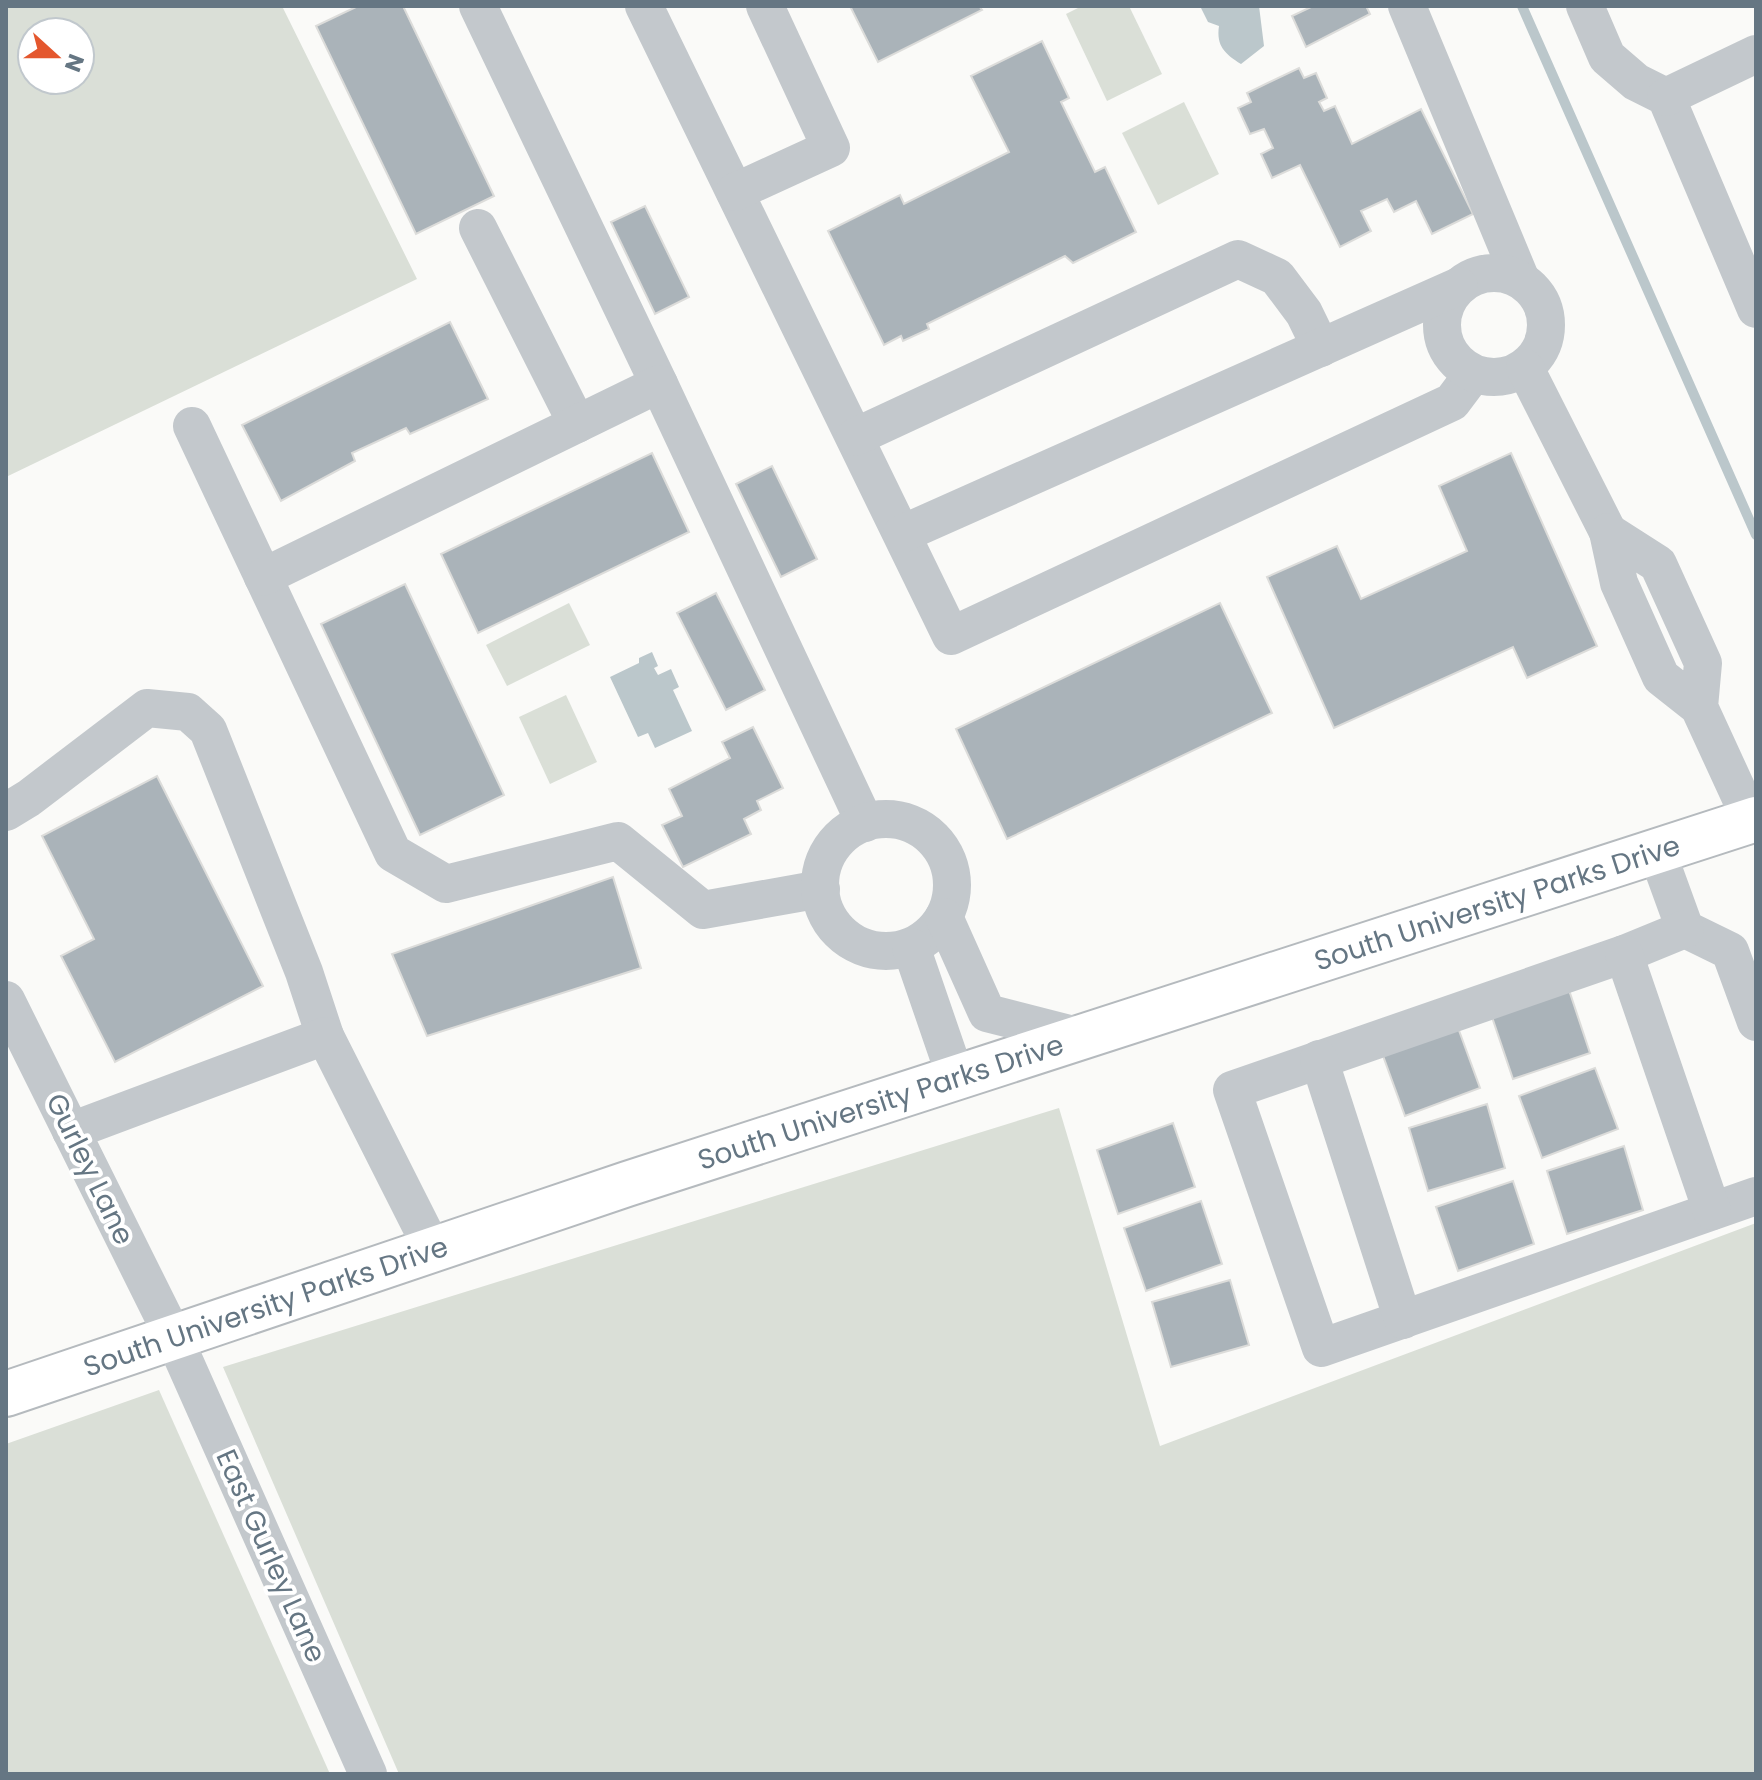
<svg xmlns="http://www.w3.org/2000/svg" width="1762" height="1780" viewBox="0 0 1762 1780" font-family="Poppins,sans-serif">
	<rect width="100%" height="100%" fill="#fafaf8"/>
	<!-- green -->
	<g fill="#dadfd7" fill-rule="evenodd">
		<path d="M6,6H282L417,279L6,477ZM80,32V80H32V32Z"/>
		<path d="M1082,6H1129L1162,74L1107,101L1066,14Z"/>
		<path d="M1184,102L1219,174L1158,205L1122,133Z"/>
		<path d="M569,603L590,645L507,686L486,645Z"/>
		<path d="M566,695L597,762L550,784L519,717Z"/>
		<path d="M1059,1108L1160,1446L1756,1223V1774H399L223,1367Z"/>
		<path d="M159,1390L330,1774H6V1444Z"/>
	</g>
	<!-- water -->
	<g fill="#bbc7cb">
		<path d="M1200,6H1259L1264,46L1241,64C1225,54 1216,46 1219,26L1208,22Z"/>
		<path d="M652,652L658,666L654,668L658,675L671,669L679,687L673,690L692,731L655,748L648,733L638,737L610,677L639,663V658Z"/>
	</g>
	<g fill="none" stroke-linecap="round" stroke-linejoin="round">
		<!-- stream -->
		<path stroke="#bbc7cb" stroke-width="10" d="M1522,6L1756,535"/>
	</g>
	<!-- building -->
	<g fill="#aab3b9" stroke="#dcdcda" stroke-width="2">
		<path d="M358,6H403L494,196L416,234L316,26Z"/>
		<path d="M850,6H979L982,10L878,62Z"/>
		<path d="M1313,6H1366L1370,14L1306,47L1292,16Z"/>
		<path d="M1042,41L1069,98L1061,102L1095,172L1105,167L1136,232L1073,263L1065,256L927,324L929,329L903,341L901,336L884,345L828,231L900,195L904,204L1009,152L971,76Z"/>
		<path d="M1299,68L1304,78L1316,73L1327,98L1319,102L1324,111L1335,106L1352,144L1421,109L1473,214L1432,234L1416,201L1394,212L1387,199L1361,211L1371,231L1340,247L1300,165L1272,178L1261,154L1273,148L1264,129L1250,134L1238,108L1251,102L1247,93Z"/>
		<path d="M645,206L689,297L655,314L611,222Z"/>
		<path d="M450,322L488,399L410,434L406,428L352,453L355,461L281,501L242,425Z"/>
		<path d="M652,453L689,532L478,633L441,554Z"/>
		<path d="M1511,453L1597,646L1527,678L1513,647L1334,728L1267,577L1337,546L1361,599L1467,551L1439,486Z"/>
		<path d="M772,466L817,559L781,577L736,484Z"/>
		<path d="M405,584L504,795L420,835L321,624Z"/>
		<path d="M716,593L765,690L726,710L677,613Z"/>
		<path d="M1220,603L1272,713L1007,839L956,729Z"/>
		<path d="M753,727L783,788L757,801L761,810L744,819L751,834L683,867L662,825L682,816L669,789L730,758L722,742Z"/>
		<path d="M157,776L263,986L115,1062L61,956L94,939L42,836Z"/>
		<path d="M613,877L641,968L427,1036L392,954Z"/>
		<path d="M1569,990L1590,1053L1513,1079L1492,1017Z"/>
		<path d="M1457,1025L1480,1088L1405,1116L1382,1053Z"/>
		<path d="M1595,1068L1618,1129L1542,1158L1519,1096Z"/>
		<path d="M1487,1104L1505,1168L1428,1191L1409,1128Z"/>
		<path d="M1173,1123L1195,1187L1118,1214L1097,1150Z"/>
		<path d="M1624,1146L1643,1210L1567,1234L1547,1171Z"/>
		<path d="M1513,1181L1534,1244L1458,1271L1436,1207Z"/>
		<path d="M1201,1201L1222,1264L1146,1291L1124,1228Z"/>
		<path d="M1230,1280L1249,1345L1171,1367L1152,1302Z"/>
	</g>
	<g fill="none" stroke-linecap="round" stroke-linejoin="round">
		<defs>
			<g id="major">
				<path id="s1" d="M6,1394L627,1184L1756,819"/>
			</g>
		</defs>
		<!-- major casing -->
		<use href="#major" stroke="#b5babe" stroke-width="48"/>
		<!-- minor -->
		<g stroke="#c3c8cc" stroke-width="38">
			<path d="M478,6L659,384"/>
			<path d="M644,6L951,636L1452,402L1473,374"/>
			<path d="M1407,6L1521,280"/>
			<path d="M1585,6L1607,57L1636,82L1666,97L1756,309"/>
			<path d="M1666,97L1756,54"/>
			<path d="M735,192L831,148L765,6"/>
			<path d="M478,228L577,424"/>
			<circle cx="1494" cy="325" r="52"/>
			<path d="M1525,368L1608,532"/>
			<path d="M192,426L393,853L446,884L618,841L703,910L821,889"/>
			<path d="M855,437L1238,259L1277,277L1304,313L1321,348"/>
			<path d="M902,534L1459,286"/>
			<path d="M263,577L659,384L865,823"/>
			<path d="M1699,707L1703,663L1658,564L1608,532L1619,583L1661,677L1699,707L1751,820"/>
			<path d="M6,812L29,798L147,708L188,712L208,730L304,972L325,1036"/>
			<circle cx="886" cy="885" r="66"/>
			<path d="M1657,852L1685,929L1730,951L1756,1022"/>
			<path d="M944,917L987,1013L1081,1037"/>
			<path d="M1685,929L1624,954L1232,1090L1321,1348L1756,1196"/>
			<path d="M911,947L956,1078"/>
			<path d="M1624,954L1712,1211"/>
			<path d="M6,1000L174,1338L368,1774"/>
			<path d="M1319,1059L1403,1320"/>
			<path d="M71,1131L325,1036L433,1250"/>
		</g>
		<!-- major -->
		<use href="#major" stroke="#fff" stroke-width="44"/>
	</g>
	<g text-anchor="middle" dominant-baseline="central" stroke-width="8" stroke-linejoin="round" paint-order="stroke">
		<!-- street labels -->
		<g font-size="28" fill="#657683" stroke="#fff">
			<text stroke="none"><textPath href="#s1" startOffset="1570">South University Parks Drive</textPath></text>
			<text stroke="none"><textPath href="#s1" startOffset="922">South University Parks Drive</textPath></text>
			<text transform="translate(90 1169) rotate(64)">Gurley Lane</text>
			<text stroke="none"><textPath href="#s1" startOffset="274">South University Parks Drive</textPath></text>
			<text transform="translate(271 1556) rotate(66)">East Gurley Lane</text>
		</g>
	</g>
	<!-- border -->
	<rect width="1762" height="1780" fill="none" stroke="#657683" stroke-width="16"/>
	<!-- north arrow -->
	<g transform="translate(56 56) rotate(111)"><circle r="38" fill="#ffffff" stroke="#c1c8cd" stroke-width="2"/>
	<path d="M0-6L14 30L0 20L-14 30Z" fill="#e4572e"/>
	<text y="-12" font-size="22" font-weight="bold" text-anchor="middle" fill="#657683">N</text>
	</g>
</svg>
